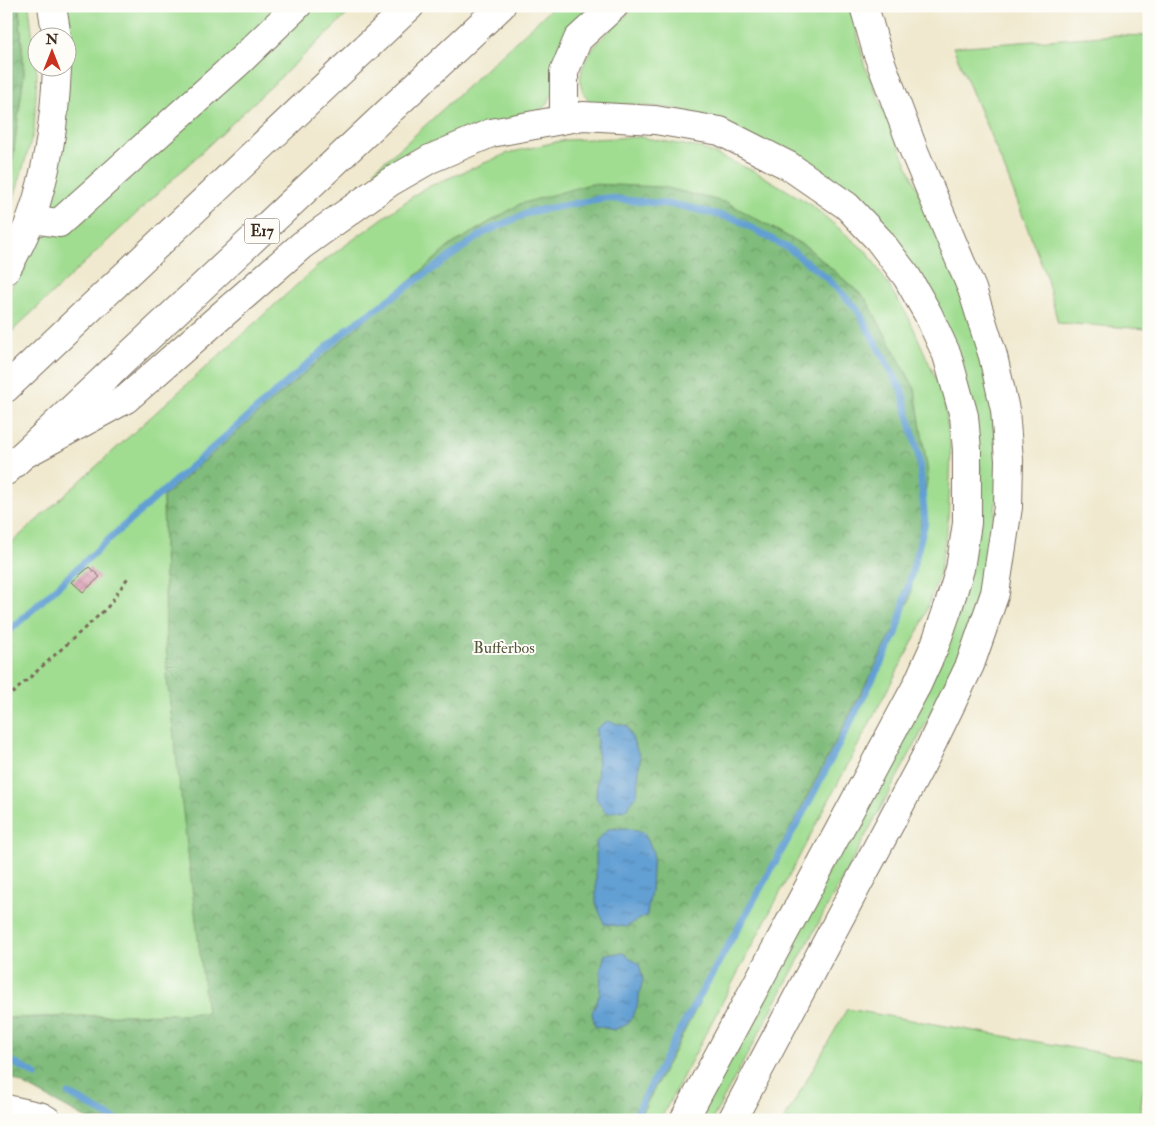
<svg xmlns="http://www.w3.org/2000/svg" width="1155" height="1126" viewBox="0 0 1155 1126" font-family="'IM FELL Double Pica',serif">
	<defs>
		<pattern id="forest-crowns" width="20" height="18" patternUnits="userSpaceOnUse" patternTransform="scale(1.25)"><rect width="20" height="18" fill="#80bc7b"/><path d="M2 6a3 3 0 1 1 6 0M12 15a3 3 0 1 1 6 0" fill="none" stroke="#6a9964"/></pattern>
		<pattern id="water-ripples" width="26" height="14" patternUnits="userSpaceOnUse" patternTransform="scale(1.25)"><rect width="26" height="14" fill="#629fd3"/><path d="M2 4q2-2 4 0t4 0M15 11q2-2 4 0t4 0" fill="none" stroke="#5282ab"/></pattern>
		<pattern id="building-cross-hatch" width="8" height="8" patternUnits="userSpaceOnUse" patternTransform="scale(1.25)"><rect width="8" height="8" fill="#d893ad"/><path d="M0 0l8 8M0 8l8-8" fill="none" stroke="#b0788c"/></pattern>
	</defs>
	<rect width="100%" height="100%" fill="#fdfcf7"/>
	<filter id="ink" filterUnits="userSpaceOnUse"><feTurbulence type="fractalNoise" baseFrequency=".02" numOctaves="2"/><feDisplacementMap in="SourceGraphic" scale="10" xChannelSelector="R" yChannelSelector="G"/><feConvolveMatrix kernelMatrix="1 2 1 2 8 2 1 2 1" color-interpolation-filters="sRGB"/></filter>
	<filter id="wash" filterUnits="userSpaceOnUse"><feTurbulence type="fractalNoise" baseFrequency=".0096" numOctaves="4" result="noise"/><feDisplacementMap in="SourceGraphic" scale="20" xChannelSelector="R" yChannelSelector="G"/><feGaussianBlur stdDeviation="1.12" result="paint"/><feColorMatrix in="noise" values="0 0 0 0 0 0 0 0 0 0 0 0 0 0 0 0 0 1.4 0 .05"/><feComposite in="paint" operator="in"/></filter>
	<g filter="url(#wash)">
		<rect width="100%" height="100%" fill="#f0e9cf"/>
		<!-- green -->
		<g fill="#a0dd91" stroke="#6e8458">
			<path d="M19,6H29L37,74L34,131L13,201L6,217V182L11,172L24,73Z"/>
			<path d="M66,6H356L6,337V299L35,239L67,86L68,56Z"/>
			<path d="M554,6H595L548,103L540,111L382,177L375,175V169L403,146Z"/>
			<path d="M636,6H851L864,64L960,288L984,358L994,421L998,483L988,582L964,644L919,737L712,1120H695L941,661L981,468L895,240L724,124L677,109L638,105L591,104C588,99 582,92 581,87C575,54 616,26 636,6Z"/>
			<path d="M1116,35L1149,36V329L1058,323L1046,276L1005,170L953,47Z"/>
			<path d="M640,137L701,148L756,172L810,204L868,253L909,318L944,397L951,454L948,522L939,575L920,628L660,1120H638L910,599L866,299L808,248L728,203L520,204L451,245L163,497L167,679L208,1013L6,1018V548L321,263L423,189L508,153L565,140Z"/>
			<path d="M847,1009L1149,1061L1138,1120H784Z"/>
		</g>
		<!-- forest -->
		<g fill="url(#forest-crowns)" stroke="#5e734c">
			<path d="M6,6H19L24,73L11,172L6,182Z"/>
			<path d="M590,184L663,187L728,203L808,248L866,299L915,389L928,473L910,599L638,1120H89L6,1075V1018L207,1013L167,679L163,497L451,245L520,204Z"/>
		</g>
		<!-- water -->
		<g fill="url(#water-ripples)" stroke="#4e6478">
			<path d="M607,721L627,726L640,757L637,795L625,810L606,813L596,798L598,765L596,729Z"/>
			<path d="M626,828L644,833L653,851L651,890L647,915L626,927L604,924L596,903V842L608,829Z"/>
			<path d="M623,953L639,964L643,979L637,1007L628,1024L614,1030L595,1026L592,1013L600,993L601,968L605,954Z"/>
		</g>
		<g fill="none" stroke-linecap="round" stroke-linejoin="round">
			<!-- stream -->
			<g stroke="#629fd3" stroke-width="7">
				<path d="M6,634L118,531L350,327L485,232L530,212L604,198L678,205L736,219L791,250L828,279L857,309L902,391L919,458L925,522L896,634L808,804L678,1034L633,1120"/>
				<path d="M6,1058L36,1075"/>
				<path d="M69,1094L116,1120"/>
			</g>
		</g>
		<g id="blocks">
			<!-- building -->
			<path fill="url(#building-cross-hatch)" d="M89,567L100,577L83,592L72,582Z"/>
		</g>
	</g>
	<g filter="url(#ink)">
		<use href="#blocks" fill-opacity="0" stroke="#7a6d5c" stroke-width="1"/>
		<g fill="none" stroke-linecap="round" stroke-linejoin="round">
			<defs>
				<g id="minor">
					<path d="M564,119V72L578,39L614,6"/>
					<path d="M31,219L59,223L241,60L297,6"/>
				</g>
				<g id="highway">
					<path d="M52,6L57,38"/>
					<path d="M6,270C15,254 25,236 31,218C48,171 55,118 57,68"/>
					<path d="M6,388L410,6"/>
					<path d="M23,455L126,399L302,245L390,182L430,159L491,133L583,116L655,120L720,131L789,166L847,206L879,240L907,277L928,314L947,355L964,416L967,450V523L960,569L948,608L935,645L917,685L684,1120"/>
					<path d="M6,471L501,6"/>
					<path d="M6,1109L42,1117L47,1120"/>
					<path d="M732,1120L926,756L970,665L995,593L1008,507L1009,460L1005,410L993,356L972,289L914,151L877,52L864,6"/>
				</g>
			</defs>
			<!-- minor casing -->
			<use href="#minor" stroke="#7a6d5c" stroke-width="30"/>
			<!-- highway casing -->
			<use href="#highway" stroke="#7a6d5c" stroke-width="30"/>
			<!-- path -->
			<g stroke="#7a6d5c" stroke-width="3" stroke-dasharray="4 4" stroke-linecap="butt">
				<path d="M6,699L107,608L129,576"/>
				<path d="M1147,1120L1149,1110"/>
			</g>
			<!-- minor -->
			<use href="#minor" stroke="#fff" stroke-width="28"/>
			<!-- highway -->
			<use href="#highway" stroke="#fff" stroke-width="28"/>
		</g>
	</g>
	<g text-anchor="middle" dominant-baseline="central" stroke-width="4" stroke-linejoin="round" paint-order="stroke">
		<!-- shield labels -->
		<rect fill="#fdfcf7" stroke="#75695f" stroke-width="1" x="244.5" y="218.5" width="35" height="25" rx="4"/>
		<g font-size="15" font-weight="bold" fill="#3b2a1e">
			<text x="262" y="231">E17</text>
		</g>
		<!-- park labels -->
		<g font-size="16" fill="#54573b" stroke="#fdfcf7">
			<text x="504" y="648">Bufferbos</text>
		</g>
	</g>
	<!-- margin -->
	<rect width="1155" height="1126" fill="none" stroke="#fdfcf7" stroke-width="25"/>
	<!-- north arrow -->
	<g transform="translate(52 52)"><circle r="24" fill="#fdfcf7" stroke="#afa8a0"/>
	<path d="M0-4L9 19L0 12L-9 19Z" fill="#c8321e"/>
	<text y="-8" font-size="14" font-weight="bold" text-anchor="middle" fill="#3b2a1e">N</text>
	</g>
</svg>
